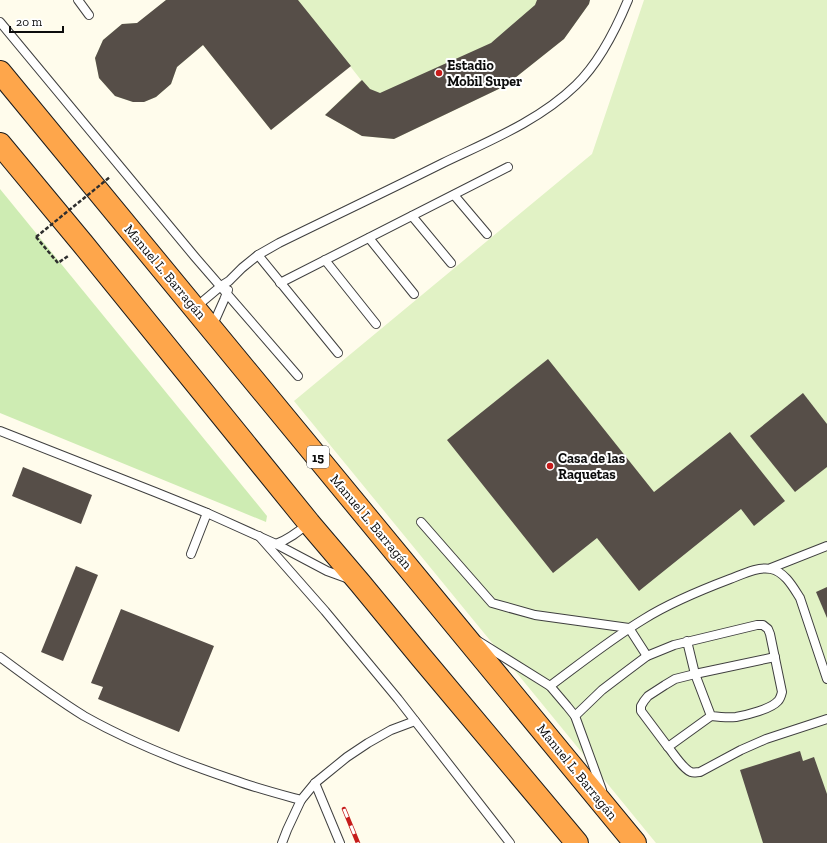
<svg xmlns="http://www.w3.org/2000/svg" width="827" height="843" viewBox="0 0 827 843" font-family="'Zilla Slab',serif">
	<rect width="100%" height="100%" fill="#fffcec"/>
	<!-- green -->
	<path fill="#ceecb3" d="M0,189L267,516L266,522L0,413Z"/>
	<!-- pitch -->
	<g fill="#e1f2c5">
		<path d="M166,0H590L589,4L564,39L505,86L394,139L362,136L325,115L361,80L350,66L271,130L203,45L177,67L171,84L156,97L144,102H133L115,96L99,78L95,58L103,40L122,24L138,23Z"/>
		<path d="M644,0H827V843H656L294,401L592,154Z"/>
	</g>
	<!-- building -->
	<g fill="#564e48">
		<path d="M166,0H298L351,66L271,130L203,45L177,67L171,84L156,97L144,102H133L115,96L99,78L95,58L103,40L122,24L137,23Z"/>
		<path d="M537,0H590L589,4L564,39L505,86L394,139L362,136L325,115L362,80L370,89L380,93L491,43L535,5Z"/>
		<path d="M548,359L654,492L730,432L785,501L754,526L741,509L639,591L597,538L553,573L447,440Z"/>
		<path d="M803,393L827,424V467L795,492L750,436Z"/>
		<path d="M23,467L92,495L81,524L12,496Z"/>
		<path d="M76,566L98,575L63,661L41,652Z"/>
		<path d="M827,587V618L816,592Z"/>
		<path d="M121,609L214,646L179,732L98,699L103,687L91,683Z"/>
		<path d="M800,751L803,761L814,757L827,794V843H763L740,770Z"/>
	</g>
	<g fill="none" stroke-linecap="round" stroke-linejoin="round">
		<defs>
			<g id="lane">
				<path d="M78,0L89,15"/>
				<path d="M0,22L195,257L298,376"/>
				<path d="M454,195L487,234"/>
				<path d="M412,216L451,263"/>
				<path d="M369,238L414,294"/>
				<path d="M258,255L338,353"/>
				<path d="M325,260L376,324"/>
				<path d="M280,283L508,167"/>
				<path d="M196,307L221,286L229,281L242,268L258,255L279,243C334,216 389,190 443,163C489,141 539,121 576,85C599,63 616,29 628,0"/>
				<path d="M212,327L224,300L228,290"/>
				<path d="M0,431L155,492L207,513L276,544L327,571L349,579"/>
				<path d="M421,522L492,603L535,615L629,628L647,656"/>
				<path d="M259,536L325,611L398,699L510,843"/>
				<path d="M276,544C289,539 298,532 309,523"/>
				<path d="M191,554L207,513"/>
				<path d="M771,568L827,546"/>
				<path d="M478,641L550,686L567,706L575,716L602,790"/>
				<path d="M0,657C28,678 55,698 84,716C132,743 183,763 234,780C256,788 279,794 301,800L315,783L347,757L368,743L391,730L415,721"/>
				<path d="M550,686C581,663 611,639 644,619C671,602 701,590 730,579C741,575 758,566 771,569C785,572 793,587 800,598L827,679"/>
				<path d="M575,716L602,690L627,671L647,656L674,645L757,625H763L768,629L770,634L782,692C781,696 780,699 778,701C771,709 747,715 736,717C728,718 719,717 711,716L695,674L687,641"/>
				<path d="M711,716L668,747C674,754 683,769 691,772C694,773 697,772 700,772L741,750L766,739L827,719"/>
				<path d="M668,747L641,711V706L644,701L648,696L665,685L675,679L695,674L775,657"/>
				<path d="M315,783L340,843"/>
				<path d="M282,843L287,830L301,800"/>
			</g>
			<g id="highway">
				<path d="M0,72L635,843"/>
				<path d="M0,144L83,244L309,523L360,583L421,657L577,843"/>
			</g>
		</defs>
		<!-- lane casing -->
		<use href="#lane" stroke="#3f3f3f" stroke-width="10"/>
		<!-- highway casing -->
		<use href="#highway" stroke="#1d1d1d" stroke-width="24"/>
		<!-- path -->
		<path stroke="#2e2e2e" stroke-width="2.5" stroke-dasharray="4 2" stroke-linecap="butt" d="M36,237L58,263L68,256"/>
		<!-- lane -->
		<use href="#lane" stroke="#fff" stroke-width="8"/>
		<!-- highway -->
		<use href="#highway" stroke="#fea64b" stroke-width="22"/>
		<defs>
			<path id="rail" d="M344,809L358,843"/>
		</defs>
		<!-- rail casing -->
		<use href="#rail" stroke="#c61c1b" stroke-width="4.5"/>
		<!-- rail -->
		<use href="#rail" stroke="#fff" stroke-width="3" stroke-dasharray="9" stroke-linecap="butt"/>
		<!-- path-bridge -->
		<path stroke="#2e2e2e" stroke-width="2.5" stroke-dasharray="4 2" stroke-linecap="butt" d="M36,237L110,177"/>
	</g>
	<!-- markers -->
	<g fill="#c61c1b" stroke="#fff" stroke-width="1.5">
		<circle cx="439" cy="73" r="4"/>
		<circle cx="550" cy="466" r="4"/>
	</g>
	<g text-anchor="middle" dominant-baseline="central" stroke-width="4" stroke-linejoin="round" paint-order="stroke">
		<!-- shield labels -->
		<rect fill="#fff" stroke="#555" stroke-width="1" x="307" y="446" width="22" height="22" rx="3"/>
		<g font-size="13" font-weight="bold" fill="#0c0c0c">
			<text x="318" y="457">15</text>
		</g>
		<!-- poi labels -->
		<g font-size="14" font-weight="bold" fill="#0c0c0c" stroke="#fff" text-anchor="start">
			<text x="447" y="65">Estadio<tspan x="447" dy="16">Mobil Super</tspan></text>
			<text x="558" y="458">Casa de las<tspan x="558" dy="16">Raquetas</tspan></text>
		</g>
		<!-- street labels -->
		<g font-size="14" fill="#0c0c0c" stroke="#fff">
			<text transform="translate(165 272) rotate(50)">Manuel L. Barragán</text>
			<text transform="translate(371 522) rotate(50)">Manuel L. Barragán</text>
			<text transform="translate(577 772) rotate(51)">Manuel L. Barragán</text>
		</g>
	</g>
	<!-- scale -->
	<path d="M10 26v6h53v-6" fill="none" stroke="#0c0c0c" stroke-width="2"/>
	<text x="16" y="26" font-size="12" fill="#0c0c0c" stroke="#ffffff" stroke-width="3" paint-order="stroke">20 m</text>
</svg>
